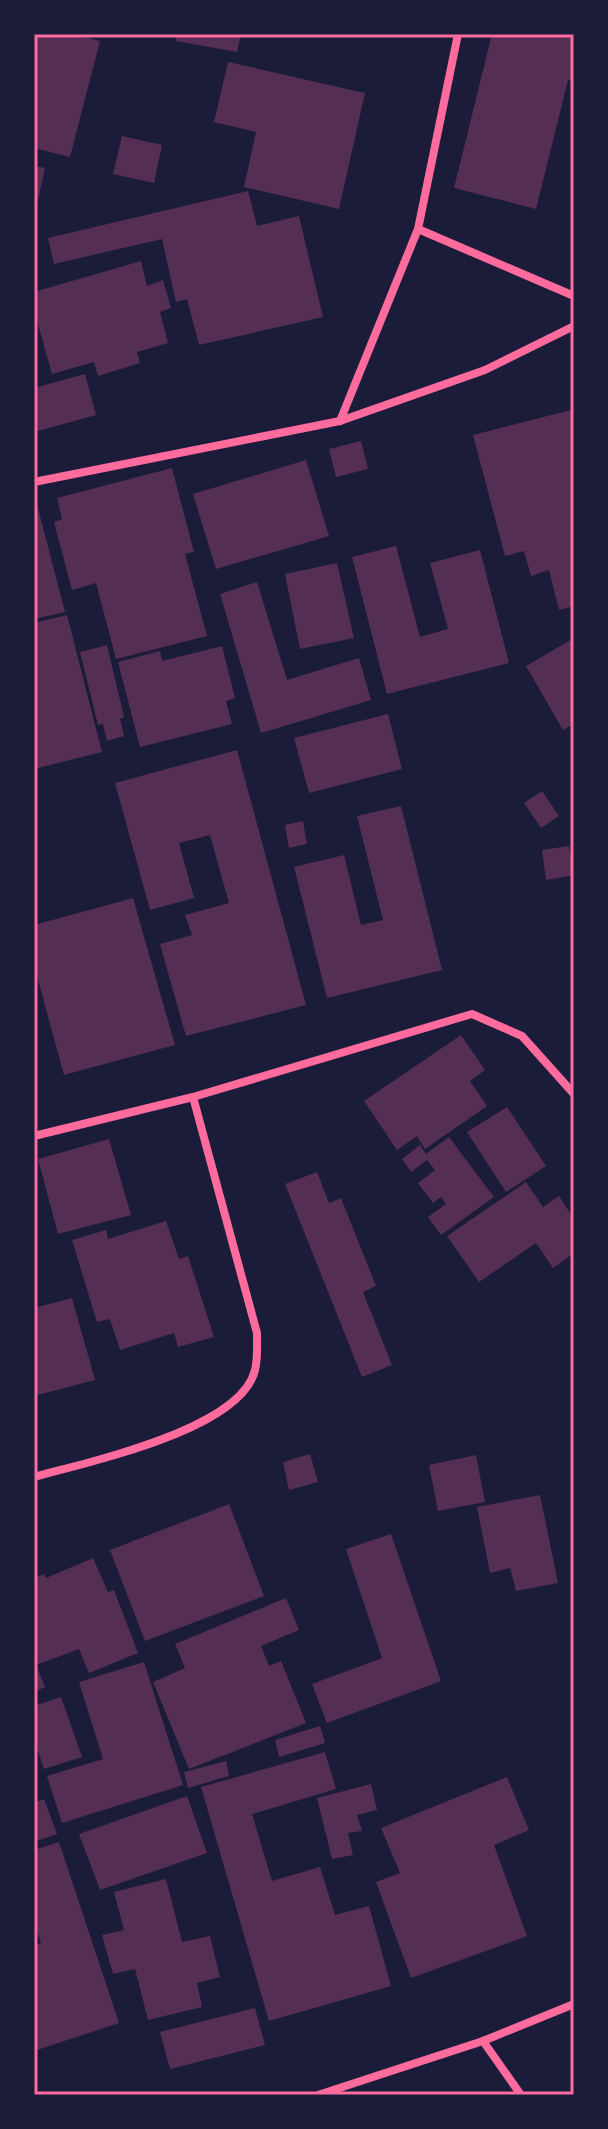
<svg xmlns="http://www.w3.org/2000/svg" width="608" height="2129" viewBox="0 0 608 2129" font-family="'DejaVu Sans',sans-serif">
	<rect width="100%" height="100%" fill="#1b1b3a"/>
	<!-- building -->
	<g fill="#542f53">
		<path d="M34,34H73L100,41L70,157L34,148Z"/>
		<path d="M177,34H241L237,52L176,41Z"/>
		<path d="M492,34H574V81L568,80L536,209L454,188Z"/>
		<path d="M228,62L365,93L339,209L244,187L256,132L214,122Z"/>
		<path d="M122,136L162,145L154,183L113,174Z"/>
		<path d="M34,166L45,168L35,214H34Z"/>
		<path d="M248,191L257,226L299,216L323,317L199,345L187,299L176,302L162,239L54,264L48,238Z"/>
		<path d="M141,261L147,286L163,280L171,308L160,312L168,343L137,352L140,363L98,376L94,362L52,374L34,310V292Z"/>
		<path d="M85,374L96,415L34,432V388Z"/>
		<path d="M571,410L574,420V606L559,610L549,570L531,576L524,551L505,556L473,435Z"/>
		<path d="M361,441L368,469L336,477L329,449Z"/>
		<path d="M306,460L329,536L216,569L193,494Z"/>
		<path d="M172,468L194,552L185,554L207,636L116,659L96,583L72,590L54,522L62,519L57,498Z"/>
		<path d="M34,493L65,612L34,619Z"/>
		<path d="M396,546L420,637L448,629L430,563L480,550L509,663L387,694L352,557Z"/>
		<path d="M337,563L354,638L300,649L285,574Z"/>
		<path d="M257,582L287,680L359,658L371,700L261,733L220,594Z"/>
		<path d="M67,615L102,752L34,769V623Z"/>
		<path d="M574,638V724L563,730L526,666Z"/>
		<path d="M107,645L124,717L120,719L124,736L107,741L103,724L98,725L80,652Z"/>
		<path d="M222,646L235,698L226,701L232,724L140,747L118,662L160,651L162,661Z"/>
		<path d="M388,714L402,769L309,793L294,738Z"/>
		<path d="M237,750L306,1005L186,1036L160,944L192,935L185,915L229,903L210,835L179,843L194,898L150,910L115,783Z"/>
		<path d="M542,791L559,816L541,828L524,803Z"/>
		<path d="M401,806L442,970L327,998L294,867L344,855L361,925L383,920L357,816Z"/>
		<path d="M303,821L307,844L289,848L285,825Z"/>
		<path d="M569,846L574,875L546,880L542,850Z"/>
		<path d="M133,898L175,1045L64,1075L34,965V925Z"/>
		<path d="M461,1035L485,1070L470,1081L487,1106L425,1149L417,1136L397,1150L364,1101Z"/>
		<path d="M507,1107L546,1166L506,1192L467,1132Z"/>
		<path d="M449,1137L494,1197L441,1235L428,1217L446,1204L441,1197L433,1203L418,1183L435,1170L427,1160L411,1172L402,1159L420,1145L426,1154Z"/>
		<path d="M109,1139L131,1215L58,1234L38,1159Z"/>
		<path d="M317,1172L329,1203L341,1198L376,1286L363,1292L392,1365L362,1377L285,1184Z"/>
		<path d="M526,1182L543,1207L559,1196L574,1219V1253L553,1268L536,1243L479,1282L447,1236Z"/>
		<path d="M166,1221L179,1259L188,1256L214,1337L178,1347L174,1333L120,1350L110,1319L97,1322L72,1240L106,1230L108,1239Z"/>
		<path d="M72,1298L95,1380L34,1396V1308Z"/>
		<path d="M310,1454L318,1482L289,1490L283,1462Z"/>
		<path d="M476,1455L485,1502L438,1511L429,1465Z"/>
		<path d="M540,1495L558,1583L516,1591L510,1568L490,1573L477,1507Z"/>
		<path d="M229,1504L264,1596L145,1641L110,1550Z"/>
		<path d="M391,1534L441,1681L327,1723L312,1684L382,1658L346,1549Z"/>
		<path d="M93,1558L108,1592L114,1590L138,1653L89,1673L79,1649L36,1665L45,1687L34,1692V1578L44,1574L46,1578Z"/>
		<path d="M286,1598L299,1630L261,1646L269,1666L281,1661L306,1723L189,1769L153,1682L185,1668L175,1644Z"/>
		<path d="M144,1662L183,1785L62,1823L47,1776L103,1759L79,1682Z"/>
		<path d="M61,1697L82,1757L44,1769L34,1739V1706Z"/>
		<path d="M320,1726L325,1743L279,1757L275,1740Z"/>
		<path d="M325,1752L336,1789L252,1814L272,1881L320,1867L335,1915L369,1906L391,1986L269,2021L201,1787Z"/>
		<path d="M226,1761L229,1776L188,1788L184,1772Z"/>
		<path d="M507,1777L529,1830L494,1845L527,1936L411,1978L376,1882L400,1873L381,1828Z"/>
		<path d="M371,1784L377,1810L357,1815L362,1831L348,1833L353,1855L332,1859L317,1798Z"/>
		<path d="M187,1796L207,1853L100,1890L79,1834Z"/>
		<path d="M44,1799L57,1834L34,1842V1803Z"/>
		<path d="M59,1842L119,2023L34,2051V1946L41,1943L34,1922V1850Z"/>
		<path d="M166,1879L182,1942L210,1936L220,1977L197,1983L202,2007L148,2020L135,1969L113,1974L102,1935L124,1930L114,1892Z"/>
		<path d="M255,2008L265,2045L170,2069L160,2032Z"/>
	</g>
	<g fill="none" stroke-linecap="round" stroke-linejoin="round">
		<!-- minor -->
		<g stroke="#ff6b9d" stroke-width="8">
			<path d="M418,229L574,296"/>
			<path d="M340,421L418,229L458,34"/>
			<path d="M34,482L340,421L485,370L574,326"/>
			<path d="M34,1136L193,1097"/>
			<path d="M34,1477C87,1462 241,1430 255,1370C258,1358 257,1344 257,1333L193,1097L472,1014L522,1036L574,1094"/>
			<path d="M483,2041L521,2095"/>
			<path d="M318,2095L483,2041L574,2004"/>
		</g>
	</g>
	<!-- border -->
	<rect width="608" height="2129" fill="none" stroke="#1b1b3a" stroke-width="72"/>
	<rect x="36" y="36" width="536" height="2057" fill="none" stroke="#ff6b9d" stroke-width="3"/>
</svg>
